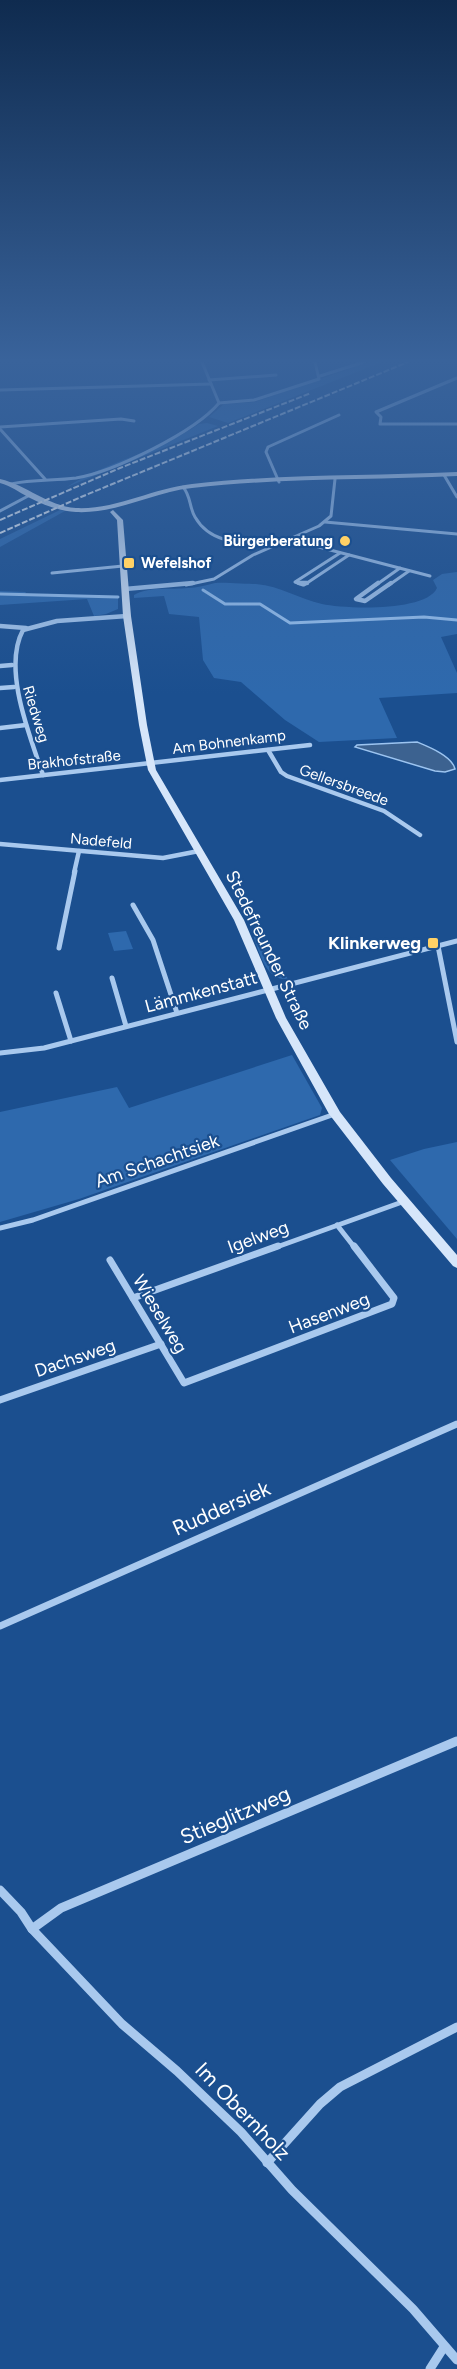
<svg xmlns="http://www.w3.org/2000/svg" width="457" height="2369" viewBox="0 0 457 2369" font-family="Figtree,sans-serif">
	<rect width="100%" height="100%" fill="#1b4f8f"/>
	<!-- green -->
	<g fill="#2e69ad">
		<path d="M369,362H382L228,423L209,417L224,404L255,402Z"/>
		<path d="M207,423L218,426L67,487C105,462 158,452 199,424Z"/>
		<path d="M60,510L65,511L0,547V539Z"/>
		<path d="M457,572V634L441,637L457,673V693L379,698L397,738L319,742L285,720L241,682L214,678L203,660L199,617L169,614L164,596L134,598V595C149,586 171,590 188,588C197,588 206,585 215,583C222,582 248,584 256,584C281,586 299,599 322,604C345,609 426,612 437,588L433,580L442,574Z"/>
		<path d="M0,591L26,592L24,595L118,598V609L106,614L94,616L87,599L0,605Z"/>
		<path d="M251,930H255L288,979C264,981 259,949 251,930Z"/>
		<path d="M126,931L133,949L114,951L108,933Z"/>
		<path d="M292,1055L322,1108L320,1115L79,1199L0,1222V1112L117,1087L129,1108Z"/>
		<path d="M457,1142V1239L390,1160L424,1149Z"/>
	</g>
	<!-- water -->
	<path fill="#3c6290" stroke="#9cc4f0" stroke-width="1.5" d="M417,742C429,747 452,756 455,769L445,772L435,771L355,747L357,745Z"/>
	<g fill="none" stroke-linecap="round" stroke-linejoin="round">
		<!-- stream -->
		<g stroke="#9cc4f0" stroke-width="3">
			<path d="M203,590L225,604H260L290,623L424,617L457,620"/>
			<path d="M0,594L118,597"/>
		</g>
		<!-- street-far4 -->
		<g stroke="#a9c9ee" stroke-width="3">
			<path d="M202,362L219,403"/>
			<path d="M320,376L364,362"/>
			<path d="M457,378L376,412L381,417L380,424H457"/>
			<path d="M209,380L276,375"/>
			<path d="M0,390L211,384"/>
			<path d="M219,403L254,400L319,379L315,362"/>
			<path d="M0,427L121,419L134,421"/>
			<path d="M0,429L45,479"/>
			<path d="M444,475L457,497"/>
			<path d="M279,482L266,452L268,447L339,415"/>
			<path d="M11,484C33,479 54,481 76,478C113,472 195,432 219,403"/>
			<path d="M183,487C191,496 189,507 195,517C211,545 244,543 272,545"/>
			<path d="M0,511L30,495"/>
			<path d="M325,522L457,534"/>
			<path d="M288,539L430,576"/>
			<path d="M52,573L123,566"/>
			<path d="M186,585L214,579L253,555L319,526L331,516L335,479"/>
			<path d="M303,585L295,582L340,553"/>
			<path d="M304,585L349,555"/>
			<path d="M376,585L400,568"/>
			<path d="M389,585L409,571"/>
		</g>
		<!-- street-far3 -->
		<g stroke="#a9c9ee" stroke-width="4.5">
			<path d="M299,583H307"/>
			<path d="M378,583L356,599L365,601L391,583"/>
			<path d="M125,589L193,583"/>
			<path d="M0,626L26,628"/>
			<path d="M0,666L12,665"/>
			<path d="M0,688L14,687"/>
			<path d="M0,728L26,725"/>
			<path d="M268,750L281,772L287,776L384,811L420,835"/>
			<path d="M43,775C30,736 2,669 23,630L57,621L127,616"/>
			<path d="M0,780L310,745"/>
			<path d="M0,844L163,858L199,851"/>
			<path d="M74,873L79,851"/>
		</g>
		<!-- street-far2 -->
		<g stroke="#a9c9ee" stroke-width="5">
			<path d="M133,905L153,940L177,1013"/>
			<path d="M438,946L457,1042"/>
			<path d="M59,948L75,871"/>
			<path d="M112,978L126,1026"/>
			<path d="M56,993L71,1041"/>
			<path d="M0,1053L44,1048L457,941"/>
			<path d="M337,1225L355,1248"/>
			<path d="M0,1228L33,1220L335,1114"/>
			<path d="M274,1248L405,1201"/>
		</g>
		<!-- street-far1 -->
		<g stroke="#a9c9ee" stroke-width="7">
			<path d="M110,1260L184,1383L392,1304L394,1298L354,1246"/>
			<path d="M133,1298L278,1246"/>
			<path d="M0,1400L161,1344"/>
			<path d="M0,1626L457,1424"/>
		</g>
		<!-- street -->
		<g stroke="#a9c9ee" stroke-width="9">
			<path d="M0,1890L21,1912L32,1929L122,2024L177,2071L241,2132L292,2190L413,2309L457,2360"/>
			<path d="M32,1929L61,1908L457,1741"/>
			<path d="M267,2163L320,2104L340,2087L457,2027"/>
			<path d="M430,2369L444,2347"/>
		</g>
		<!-- secondary -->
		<g fill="#d6e6fa" fill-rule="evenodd">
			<path d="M457,472V476C369,480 280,478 192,488C153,492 117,514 76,512C60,511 43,505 28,497C19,492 11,486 0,483V479C27,485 47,506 76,508C116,510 153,488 192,484C280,474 369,476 457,472Z"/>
			<path d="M113,510L123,520L131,616L147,725L156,770L244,920L286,1018L340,1112L391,1178L457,1255V1268L453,1266L383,1184L329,1114L276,1018L234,920L148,770L139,725L123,616L117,520L110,512Z"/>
		</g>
		<!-- rail -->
		<g stroke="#fff" stroke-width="2" stroke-dasharray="6 2" stroke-linecap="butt">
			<path d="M0,520L120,468L311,393"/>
			<path d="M0,533L81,497L408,362"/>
		</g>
	</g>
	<!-- sky -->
	<linearGradient id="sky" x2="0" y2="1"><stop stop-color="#0f2b4f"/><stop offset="0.52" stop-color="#39639b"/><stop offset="1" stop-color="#39639b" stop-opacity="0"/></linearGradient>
	<rect width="457" height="694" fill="url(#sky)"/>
	<!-- markers -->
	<g fill="#ffd166" stroke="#1b4f8f" stroke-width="2">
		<circle cx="345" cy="541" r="6"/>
		<rect x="123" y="557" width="12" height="12" rx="3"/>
		<rect x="427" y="937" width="12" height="12" rx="3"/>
	</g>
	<g text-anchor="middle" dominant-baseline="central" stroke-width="4.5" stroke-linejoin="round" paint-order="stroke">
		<!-- far-poi labels -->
		<g font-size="15" font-weight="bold" fill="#fff" stroke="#1b4f8f" text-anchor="end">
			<text x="333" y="541">Bürgerberatung</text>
			<text x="141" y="563" text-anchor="start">Wefelshof</text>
		</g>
		<!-- far-street labels -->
		<g font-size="15" fill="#fff" stroke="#1b4f8f">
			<text transform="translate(36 714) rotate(73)">Riedweg</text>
			<text transform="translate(229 742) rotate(-7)">Am Bohnenkamp</text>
			<text transform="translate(74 760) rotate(-6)">Brakhofstraße</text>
			<text transform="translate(344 785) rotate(20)">Gellersbreede</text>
			<text transform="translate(101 841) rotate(5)">Nadefeld</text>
		</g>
		<!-- poi labels -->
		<g font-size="18" font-weight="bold" fill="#fff" stroke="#1b4f8f" text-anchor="end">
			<text x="421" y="943">Klinkerweg</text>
		</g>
		<!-- street labels -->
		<g font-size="18" fill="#fff" stroke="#1b4f8f">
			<text transform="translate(269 950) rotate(64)">Stedefreunder Straße</text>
			<text transform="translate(201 992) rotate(-15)">Lämmkenstatt</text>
			<text transform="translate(157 1161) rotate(-19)">Am Schachtsiek</text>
			<text transform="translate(258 1237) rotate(-20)">Igelweg</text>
			<text transform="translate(329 1313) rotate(-21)">Hasenweg</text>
			<text transform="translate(160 1314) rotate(59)">Wieselweg</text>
			<text transform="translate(75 1358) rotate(-19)">Dachsweg</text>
		</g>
		<!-- near-street labels -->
		<g font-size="21" fill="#fff" stroke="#1b4f8f">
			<text transform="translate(221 1508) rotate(-24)">Ruddersiek</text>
			<text transform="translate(235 1815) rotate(-23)">Stieglitzweg</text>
			<text transform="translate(243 2111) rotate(46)">Im Obernholz</text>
		</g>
	</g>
</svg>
